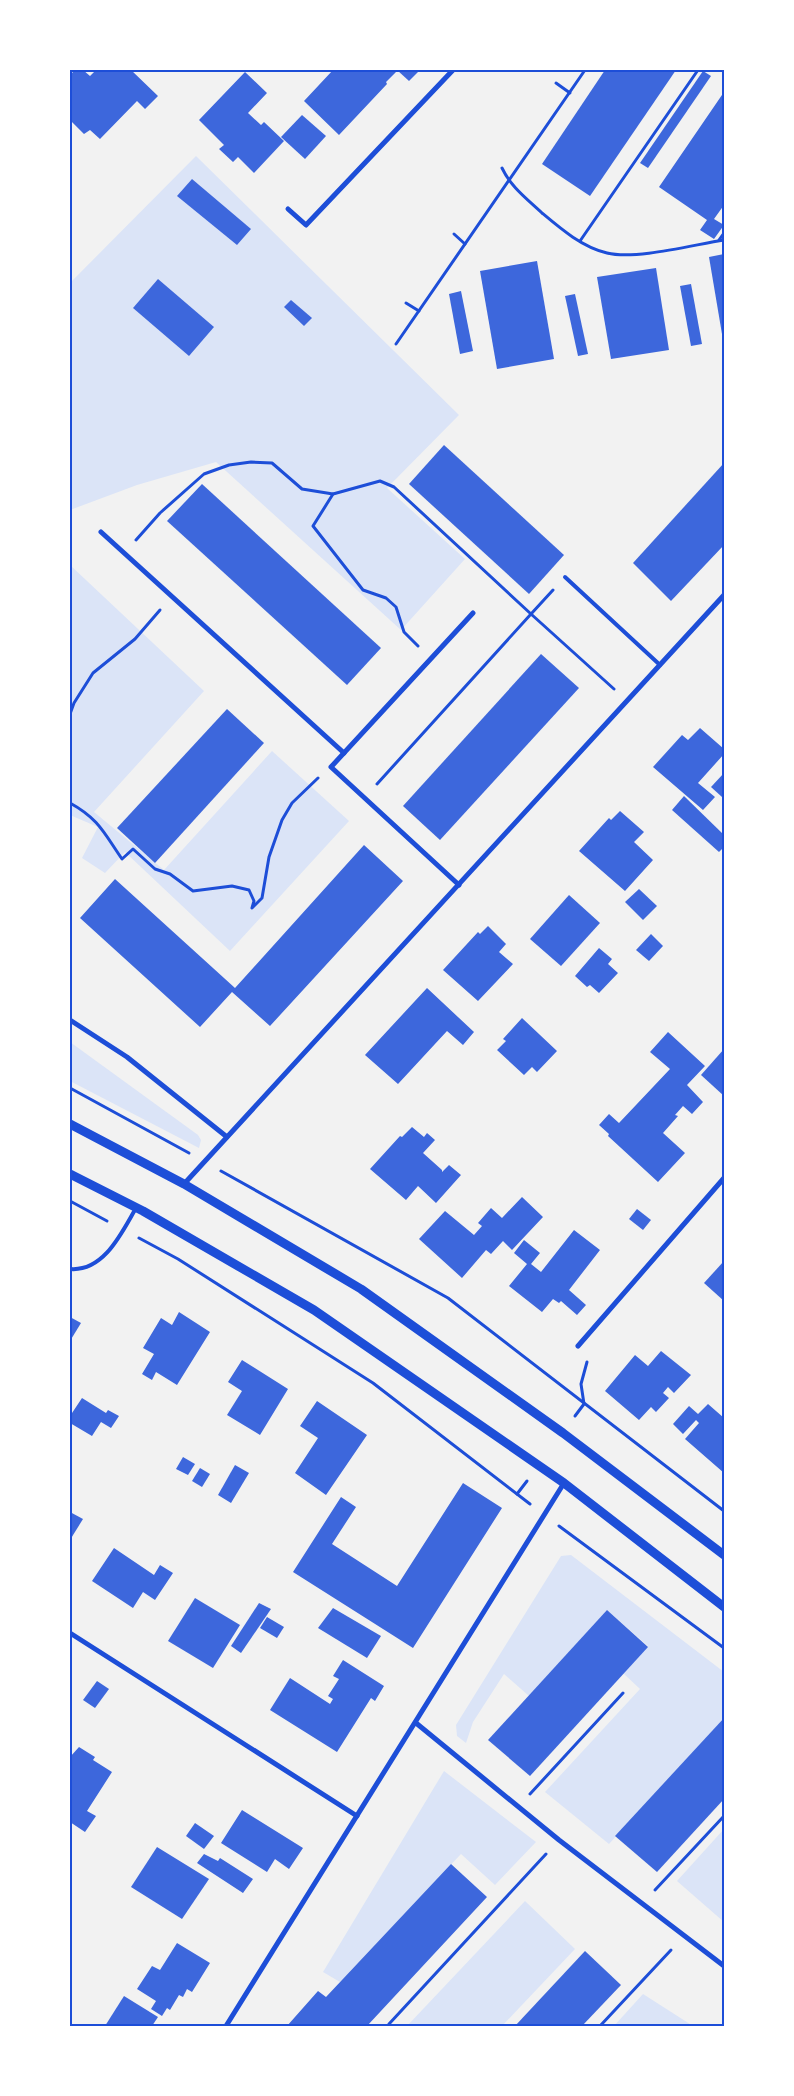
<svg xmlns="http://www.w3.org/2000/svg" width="794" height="2096" viewBox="0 0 794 2096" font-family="'Varela Round',sans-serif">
	<rect width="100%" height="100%" fill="#f2f2f2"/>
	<!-- green -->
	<g fill="#dbe4f7">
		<path d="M196,156L459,415L387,488L465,559L401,630L216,462L137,485L70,510V283Z"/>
		<path d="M70,565L204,691L94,812L164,870L272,751L349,821L230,951L125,852L105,873L82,858L98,827L70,815Z"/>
		<path d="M70,1042L198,1135L201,1140L199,1148L70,1081Z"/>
		<path d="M571,1555L724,1672V1718L609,1844L545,1792L640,1689L623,1673L648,1646L607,1610L529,1696L504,1674L473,1722L466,1743L457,1736L456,1725L561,1556Z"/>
		<path d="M444,1771L536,1842L495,1885L461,1854L340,1982L323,1972Z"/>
		<path d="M724,1829V1922L677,1881Z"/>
		<path d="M525,1901L575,1949L502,2026H407Z"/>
		<path d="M643,1994L693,2026H614Z"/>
	</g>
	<!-- building -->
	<g fill="#3d67dc">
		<path d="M75,70H83L90,76L96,70H131L158,96L145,109L137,101L100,139L90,130L84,134L70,120V75Z"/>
		<path d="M333,70L396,72L386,82L387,84L339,135L304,101Z"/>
		<path d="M397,70H420L409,81Z"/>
		<path d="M605,70H676L590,196L542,164Z"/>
		<path d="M703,71L711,76L648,168L640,163Z"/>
		<path d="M245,72L267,93L248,113L261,125L264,122L284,141L254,173L238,157L233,162L219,149L224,145L199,120Z"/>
		<path d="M724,92V205L714,219L724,225L714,239L700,230L707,220L659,187Z"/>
		<path d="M302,115L326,136L305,159L281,137Z"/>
		<path d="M192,179L251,229L237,245L177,196Z"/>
		<path d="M724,254V340H723L709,257Z"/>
		<path d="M537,261L554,359L497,369L480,271Z"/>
		<path d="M656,268L669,350L611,359L597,277Z"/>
		<path d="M158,279L214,327L189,356L133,308Z"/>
		<path d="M691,284L702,344L691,346L680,286Z"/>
		<path d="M461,291L473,351L460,354L449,294Z"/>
		<path d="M575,294L588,354L578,356L565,296Z"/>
		<path d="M291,300L312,318L304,326L284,307Z"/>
		<path d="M444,445L564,555L529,594L409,484Z"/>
		<path d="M724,463V545L671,601L633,563Z"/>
		<path d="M202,484L381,648L347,685L167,521Z"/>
		<path d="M541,654L579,688L440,840L403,806Z"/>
		<path d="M227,709L264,743L155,863L117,828Z"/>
		<path d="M700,728L724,749V754L698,783L715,797L703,810L653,767L682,735L688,740Z"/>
		<path d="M724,773V795L722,797L711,787Z"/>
		<path d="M684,796L724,835V847L719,852L672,810Z"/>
		<path d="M620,811L644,832L634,842L653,860L625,891L579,851L609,818L611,820Z"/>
		<path d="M364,845L403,881L270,1026L232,992L200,1027L80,918L115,879L235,988Z"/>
		<path d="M639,889L657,906L643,920L625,902Z"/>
		<path d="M569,895L600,923L561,966L530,939Z"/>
		<path d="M488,926L506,944L499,952L513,964L478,1001L443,970L478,932L480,934Z"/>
		<path d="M651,934L663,946L649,961L636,950Z"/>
		<path d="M599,948L612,959L608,964L618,973L599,993L590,985L587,987L575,976Z"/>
		<path d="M427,988L474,1032L463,1045L447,1031L398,1084L365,1055Z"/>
		<path d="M522,1018L557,1051L537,1072L532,1067L524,1075L497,1050L506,1041L503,1039Z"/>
		<path d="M668,1032L705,1066L687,1085L703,1102L692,1114L683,1106L675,1115L678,1116L663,1133L685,1153L658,1182L608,1136L609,1134L599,1125L609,1114L619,1123L670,1069L650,1052Z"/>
		<path d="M724,1049V1096L701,1075Z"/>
		<path d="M412,1127L424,1137L427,1133L435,1140L423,1153L442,1170V1172L449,1165L461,1175L436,1203L418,1186L406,1200L370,1169L400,1136L402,1137Z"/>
		<path d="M522,1197L543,1217L512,1250L503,1241L491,1254L486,1250L462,1278L419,1239L445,1211L474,1235L482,1226L478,1223L491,1208L502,1218Z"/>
		<path d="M637,1209L651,1220L643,1230L629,1219Z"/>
		<path d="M574,1230L600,1250L569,1290L586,1305L577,1315L561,1301L559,1303L553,1299L542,1312L509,1286L527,1264L514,1253L524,1240L540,1253L531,1264L541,1272Z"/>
		<path d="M724,1261V1301L704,1283Z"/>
		<path d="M179,1312L210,1332L177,1385L156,1372L152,1380L142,1374L154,1354L143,1348L161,1318L172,1325Z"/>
		<path d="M70,1317L81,1323L70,1341Z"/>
		<path d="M661,1351L691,1375L674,1393L668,1387L663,1393L669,1398L656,1412L651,1407L639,1420L605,1391L635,1355L648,1366Z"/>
		<path d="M242,1360L288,1389L260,1435L227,1415L242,1391L228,1382Z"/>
		<path d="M82,1398L106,1413L108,1410L119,1416L111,1428L101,1422L92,1436L70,1423V1416Z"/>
		<path d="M317,1401L367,1435L326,1495L295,1473L318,1438L300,1426Z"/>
		<path d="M708,1404L724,1418V1473L685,1439L699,1423L696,1420L683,1434L673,1424L689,1406L698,1414Z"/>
		<path d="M183,1457L195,1464L188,1475L176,1469Z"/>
		<path d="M235,1465L249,1473L231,1503L218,1495Z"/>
		<path d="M200,1468L210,1474L202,1487L192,1481Z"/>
		<path d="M463,1483L502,1508L413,1648L293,1572L341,1497L356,1507L332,1544L397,1586Z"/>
		<path d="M70,1512L83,1519L70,1540Z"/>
		<path d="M114,1548L154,1575L160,1565L173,1573L155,1600L143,1592L133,1608L92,1581Z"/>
		<path d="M195,1598L240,1625L213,1668L168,1641Z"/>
		<path d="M259,1603L271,1609L241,1653L231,1646Z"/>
		<path d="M333,1608L381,1636L367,1658L318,1628Z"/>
		<path d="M607,1610L648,1647L530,1776L488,1740Z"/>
		<path d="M267,1617L284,1627L277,1638L260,1628Z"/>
		<path d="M343,1660L384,1686L375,1701L371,1698L337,1752L270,1710L290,1678L330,1704L333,1699L328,1696L339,1679L333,1676Z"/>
		<path d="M97,1681L109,1689L95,1708L83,1700Z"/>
		<path d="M724,1718V1799L657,1872L615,1836Z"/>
		<path d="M79,1747L95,1757L93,1760L112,1772L87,1811L96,1816L85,1832L70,1822V1757Z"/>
		<path d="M242,1810L303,1848L289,1869L275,1859L267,1872L221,1843Z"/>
		<path d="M195,1823L214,1836L204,1849L186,1836Z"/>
		<path d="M157,1847L209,1879L182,1919L131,1887Z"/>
		<path d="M204,1854L218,1861L220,1858L253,1879L243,1893L197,1863Z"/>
		<path d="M451,1864L487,1897L367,2026H287L318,1991L326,1997Z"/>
		<path d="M177,1943L210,1963L192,1992L187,1989L183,1997L179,1995L170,2010L167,2008L162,2016L151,2009L156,2001L137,1989L152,1966L160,1970Z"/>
		<path d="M585,1951L621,1985L582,2026H515Z"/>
		<path d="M124,1996L158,2017L152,2026H105Z"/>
	</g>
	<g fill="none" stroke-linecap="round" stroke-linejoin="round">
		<!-- path -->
		<g stroke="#1d4ed8" stroke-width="3">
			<path d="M556,83L570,93"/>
			<path d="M502,168C511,187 526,198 542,213C561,229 582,247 607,253C636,260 692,245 724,240"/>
			<path d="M454,234L465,244"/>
			<path d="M719,240L724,233"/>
			<path d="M580,241L698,70"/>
			<path d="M406,303L419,311"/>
			<path d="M396,344L585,70"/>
			<path d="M136,540L160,513L204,474L229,465L251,462L272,463L302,489L333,494"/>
			<path d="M418,646L404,632L396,607L386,598L363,590L313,526L333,494L380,481L394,487L531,614L553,590"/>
			<path d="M70,714L74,703L93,673L135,639L160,610"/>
			<path d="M377,784L531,614L614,689"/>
			<path d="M70,803C99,819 104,833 122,859L133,849L155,869L170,874L193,891L232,886L249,890L254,901L252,908L262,898L269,857L282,820L292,803L318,778"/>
			<path d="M70,1088L189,1153"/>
			<path d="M221,1171L448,1298L724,1511"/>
			<path d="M70,1201L107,1221"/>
			<path d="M139,1238L178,1259L373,1383L530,1504"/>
			<path d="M575,1416L584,1404L581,1384L587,1362"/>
			<path d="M517,1494L527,1481"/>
			<path d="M559,1526L724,1648"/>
			<path d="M530,1794L623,1693"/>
			<path d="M655,1890L724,1816"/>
			<path d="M389,2024L546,1854"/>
			<path d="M600,2026L671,1950"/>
		</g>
		<!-- service -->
		<g stroke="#1d4ed8" stroke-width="4">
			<path d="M565,577L660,665"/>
			<path d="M70,1269C104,1272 122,1232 136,1208"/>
		</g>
		<!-- minor -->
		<g stroke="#1d4ed8" stroke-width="5">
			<path d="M288,209L306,225L453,70"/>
			<path d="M101,532L344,753"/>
			<path d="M459,885L331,767L473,613"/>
			<path d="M70,1020L127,1057L227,1137"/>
			<path d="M184,1184L724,595"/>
			<path d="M578,1346L724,1178"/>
			<path d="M70,1633L357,1816"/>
			<path d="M416,1723L559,1840L724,1966"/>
			<path d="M226,2026L564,1483"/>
		</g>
		<!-- tertiary -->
		<g stroke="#1d4ed8" stroke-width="9">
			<path d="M70,1124L184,1184L361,1289L563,1433L724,1555"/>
			<path d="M70,1174L143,1211L314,1310L564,1483L724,1607"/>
		</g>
	</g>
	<!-- border -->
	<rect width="794" height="2096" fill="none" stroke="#ffffff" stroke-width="142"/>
	<rect x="71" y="71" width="652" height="1954" fill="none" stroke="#1d4ed8" stroke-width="2"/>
</svg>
